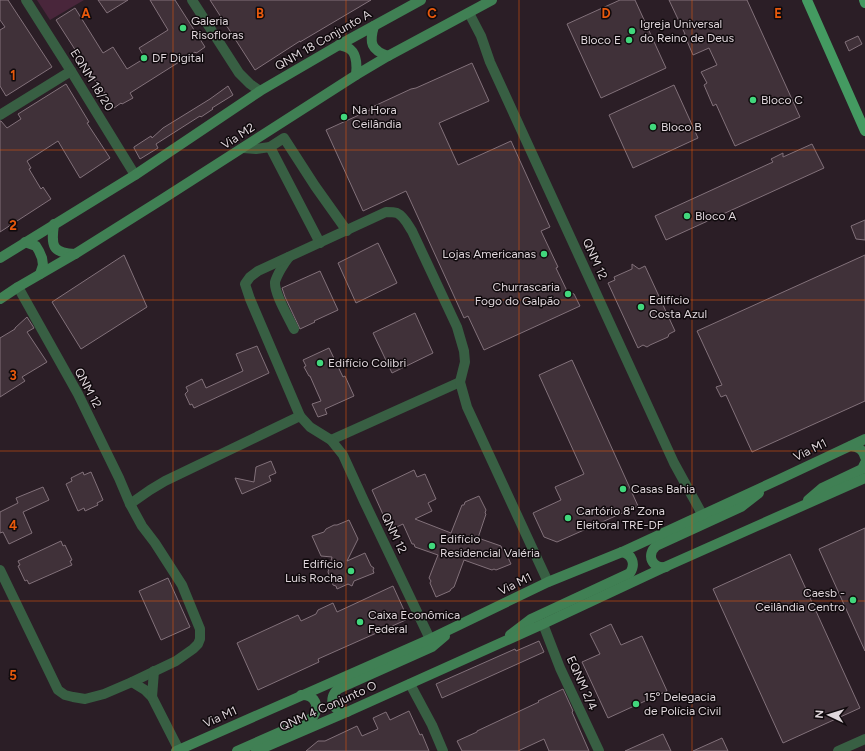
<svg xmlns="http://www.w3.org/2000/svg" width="865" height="751" viewBox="0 0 865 751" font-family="Figtree,sans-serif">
	<rect width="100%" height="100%" fill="#2b1e26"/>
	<!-- green -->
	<path fill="#49263b" d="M37,0H84L50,20Z"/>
	<!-- building -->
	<g fill="#403139" stroke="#82717a">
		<path d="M0,0H8L52,67L6,96L0,86V30L5,27L0,20Z"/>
		<path d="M98,0H128L107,13Z"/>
		<path d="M150,0H175L205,47L198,52L196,53L195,52L130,93L133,98L122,104L121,103L114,108L102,89L101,90L56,20L75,8L103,53L113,47L127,69L145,58L139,48L168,30Z"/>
		<path d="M210,0H371L300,42V41L255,70Z"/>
		<path d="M620,0H635L666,68L601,98L567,24Z"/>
		<path d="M669,0H747L800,117L735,146L716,104L713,106L704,85L707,83L701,72L717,65L709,48L693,55L684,34H685Z"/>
		<path d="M858,36L862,44L849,51L845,42Z"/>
		<path d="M472,63L489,101L439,123L458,165L511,141L550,227L541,231L558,267L556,268L567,291L574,294L580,306L484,350L468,316L464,318L406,191L363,211L326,130L370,110V108L411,89L416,88Z"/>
		<path d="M66,84L89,122L87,123L110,158L80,178L58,141L27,161L31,168L29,169L41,189L43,187L51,199L0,232V121H1L7,128L21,119L18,114Z"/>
		<path d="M674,85L698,138L633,168L609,115Z"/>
		<path d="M228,86L233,95L212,108L213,109L201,117L200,116L156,144L158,148L140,159L134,148V147L151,136L152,138L163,128L210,99Z"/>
		<path d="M812,144L824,168L666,240L655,216L773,162L771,159L783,153V157Z"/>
		<path d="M865,220V240L856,239L851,226Z"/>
		<path d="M378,243L397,283L356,303L338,263Z"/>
		<path d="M124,255L147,307L81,349L52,302Z"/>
		<path d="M865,255V401L752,452L726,395L721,397L716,387L722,385L697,331Z"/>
		<path d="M632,264L639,269L645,266L675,331L669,334L668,337L650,345L647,347L643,345L638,348L608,283L615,280L614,277L632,269Z"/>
		<path d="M320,271L338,310L314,321L315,322L300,329L285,297L282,288Z"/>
		<path d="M415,313L433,353L392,373L373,333Z"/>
		<path d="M27,317L34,328L27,332L47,362L22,377L25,381L0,397V338L15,329V328Z"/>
		<path d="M257,346L269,373L194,408L192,404L190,405L185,394L188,391L186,387L202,379L206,388L243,371L236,354Z"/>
		<path d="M329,348L343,377L345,376L354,396L325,409L327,414L318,417L312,404L321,401L310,376H309L304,367L306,366L303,360Z"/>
		<path d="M572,360L638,506L557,542L544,537L533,513L561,500L555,487L584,474L539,375Z"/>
		<path d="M271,461L276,473L269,476L271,481L242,494L235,478L254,482L256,467Z"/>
		<path d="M414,470L417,477L425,474L436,499L428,503L432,511L415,519L451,533L462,505H464L465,502L479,496L486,510L485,513L486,514L478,538L501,546L502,549H504L511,564L496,570L494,569L492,570L464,560L454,587L451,589L450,591L436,597L430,583L431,581L429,578L438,555L415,547L414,544H412L403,524L390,530L372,490Z"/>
		<path d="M83,472L84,475L91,472L103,500L97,503L98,505L85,511L84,508L78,511L66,484L72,481L71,478Z"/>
		<path d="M43,487L49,500L23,512L32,533L9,544L3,532L0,533V512L18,503L16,498Z"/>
		<path d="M349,520L358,539L347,561L365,553L371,566L374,568L373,570L374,573L354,581L352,586L348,584L337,589L336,586L333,585L328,572L332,557L321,556L312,536L324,532L326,529L334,525H337Z"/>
		<path d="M865,528V651L819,549Z"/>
		<path d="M61,541L63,546L65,545L72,560L70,561L72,565L29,584L27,580L25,581L18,566L20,565L18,561Z"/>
		<path d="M790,554L860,708L783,743L713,589Z"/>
		<path d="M168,578L190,627L161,640L139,591Z"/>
		<path d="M393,586L408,619L318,659L319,662L258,690L237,643L298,615L301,621L316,614L318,610L333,603L337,612Z"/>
		<path d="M611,624L621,645L642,636L667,691L608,718L582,662L600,654L590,634Z"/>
		<path d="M539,641L544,652L442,698L436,684L515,649L516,651Z"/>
		<path d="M563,689L573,711L572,712L589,751H549L544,739L518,751H462L457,741L477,732V731L539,702L538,701Z"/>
		<path d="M409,711L420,735L422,734L429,751H306L318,741H325L357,726L362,736L378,729L373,718L386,712L390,720Z"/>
		<path d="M663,734L671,751H625Z"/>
		<path d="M722,738L728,751H693Z"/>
	</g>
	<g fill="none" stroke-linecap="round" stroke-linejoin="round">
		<!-- minor -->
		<g stroke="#385f43" stroke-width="10">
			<path d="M26,0L71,71L135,175"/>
			<path d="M192,0L239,73L250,84L260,91"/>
			<path d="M469,13L481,36L490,62L674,463L702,514"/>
			<path d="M0,115L71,71"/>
			<path d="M270,147L320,243"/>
			<path d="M243,148L256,149L270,147L284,138L315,186L347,231"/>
			<path d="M289,257C284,263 277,275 275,282C274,294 289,318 294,329"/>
			<path d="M331,440L460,382"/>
			<path d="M130,504L150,490L165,481L300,416"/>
			<path d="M0,570L58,690L65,695L73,697L85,699L104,694L132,682L176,661L193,649L198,644L200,639V629L182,585L155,543L142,526L130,504L119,478L78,394L18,287"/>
			<path d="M543,624L560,668L599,751"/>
			<path d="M430,639L364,501L343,455L331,440L310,427L300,416L250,299L245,284L250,277L258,271L386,212C389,212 394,212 397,213C404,216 408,225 412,231L457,327L464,351L465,362L460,382L467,407L548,582"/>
			<path d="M132,682L145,690L152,697L179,750"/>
			<path d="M410,684L432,725L443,751"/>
			<path d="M152,697L154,671"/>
			<path d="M838,751L865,739"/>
		</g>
		<!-- secondary -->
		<g stroke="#408054" stroke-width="10">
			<path d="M374,26C369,43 371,50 388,56"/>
			<path d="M339,45C342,46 348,47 351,50C357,55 357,68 356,75"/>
			<path d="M54,224C51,246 52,253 75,254"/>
			<path d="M25,242L36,246L39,251L42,258L43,265L40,274"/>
			<path d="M0,258L135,175L260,91L339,45L421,0"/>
			<path d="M0,299L18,287L75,254L161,200L356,75L388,56L492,0"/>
			<path d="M851,446C858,447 863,449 865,457"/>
			<path d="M808,500L822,488L862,469L865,463"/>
			<path d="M666,567C652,569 646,555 656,546L741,507L759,493"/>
			<path d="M510,635L531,619L630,573C636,564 632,554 622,552"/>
			<path d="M347,712C333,712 327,699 338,689L432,647L445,636"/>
			<path d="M176,751L430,639L548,582L622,552L780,479L865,439"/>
			<path d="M237,751L312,718C321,707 315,694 301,695"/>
			<path d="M256,751L347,712L543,624L667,566L865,478"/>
		</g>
		<!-- primary -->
		<g stroke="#449a61" stroke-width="10">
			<path d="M807,0L865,131"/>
			<path d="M864,0L865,3"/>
		</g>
	</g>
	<!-- grid -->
	<path fill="none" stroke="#e8590c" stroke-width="1" stroke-opacity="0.55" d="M173,0V751M346,0V751M519,0V751M692,0V751M0,150H865M0,300H865M0,451H865M0,601H865"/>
	<!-- markers -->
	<g fill="#41d77c" stroke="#100a0d" stroke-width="1.5">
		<circle cx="183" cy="28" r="4"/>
		<circle cx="632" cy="31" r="4"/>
		<circle cx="629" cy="40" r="4"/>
		<circle cx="144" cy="58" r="4"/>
		<circle cx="753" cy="100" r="4"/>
		<circle cx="344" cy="117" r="4"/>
		<circle cx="653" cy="127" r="4"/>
		<circle cx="687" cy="216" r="4"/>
		<circle cx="544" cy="254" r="4"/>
		<circle cx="568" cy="294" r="4"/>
		<circle cx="641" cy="307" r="4"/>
		<circle cx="320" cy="363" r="4"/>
		<circle cx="623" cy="489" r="4"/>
		<circle cx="568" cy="518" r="4"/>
		<circle cx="432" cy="546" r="4"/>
		<circle cx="351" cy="571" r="4"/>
		<circle cx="853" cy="600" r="4"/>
		<circle cx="360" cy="622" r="4"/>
		<circle cx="636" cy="704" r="4"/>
	</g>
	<g text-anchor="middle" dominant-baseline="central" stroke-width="3" stroke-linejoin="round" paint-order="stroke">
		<!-- poi labels -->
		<g font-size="12" fill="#dfd6db" stroke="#100a0d" text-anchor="start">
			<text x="191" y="21">Galeria<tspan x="191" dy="14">Risofloras</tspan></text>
			<text x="640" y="24">Igreja Universal<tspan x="640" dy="14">do Reino de Deus</tspan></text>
			<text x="621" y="40" text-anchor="end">Bloco E</text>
			<text x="152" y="58">DF Digital</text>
			<text x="761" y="100">Bloco C</text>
			<text x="352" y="110">Na Hora<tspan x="352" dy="14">Ceilândia</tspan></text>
			<text x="661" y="127">Bloco B</text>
			<text x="695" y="216">Bloco A</text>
			<text x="536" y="254" text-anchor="end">Lojas Americanas</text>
			<text x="560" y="287" text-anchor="end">Churrascaria<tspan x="560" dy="14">Fogo do Galpão</tspan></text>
			<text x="649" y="300">Edifício<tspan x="649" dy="14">Costa Azul</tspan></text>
			<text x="328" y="363">Edifício Colibri</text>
			<text x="631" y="489">Casas Bahia</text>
			<text x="576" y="511">Cartório 8ª Zona<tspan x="576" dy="14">Eleitoral TRE-DF</tspan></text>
			<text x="440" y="539">Edifício<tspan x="440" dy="14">Residencial Valéria</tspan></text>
			<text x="343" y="564" text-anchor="end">Edifício<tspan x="343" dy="14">Luis Rocha</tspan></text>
			<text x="845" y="593" text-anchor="end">Caesb -<tspan x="845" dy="14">Ceilândia Centro</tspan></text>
			<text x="368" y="615">Caixa Econômica<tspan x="368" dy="14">Federal</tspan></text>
			<text x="644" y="697">15º Delegacia<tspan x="644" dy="14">de Polícia Civil</tspan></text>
		</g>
		<!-- street labels -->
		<g font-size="12" fill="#dfd6db" stroke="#100a0d">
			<text transform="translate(323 40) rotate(-30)">QNM 18 Conjunto A</text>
			<text transform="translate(92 80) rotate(58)">EQNM 18/20</text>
			<text transform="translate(238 136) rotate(-33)">Via M2</text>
			<text transform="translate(595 259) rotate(66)">QNM 12</text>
			<text transform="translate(88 388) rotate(62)">QNM 12</text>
			<text transform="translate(810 450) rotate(-26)">Via M1</text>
			<text transform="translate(394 533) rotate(64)">QNM 12</text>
			<text transform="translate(515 584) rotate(-26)">Via M1</text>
			<text transform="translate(582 683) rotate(66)">EQNM 2/4</text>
			<text transform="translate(328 706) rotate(-24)">QNM 4 Conjunto O</text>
			<text transform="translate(220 717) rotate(-24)">Via M1</text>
		</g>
	</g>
	<g font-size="13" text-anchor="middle" font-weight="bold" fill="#e8590c" stroke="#100a0d" stroke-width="3" stroke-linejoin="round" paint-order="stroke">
		<text x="86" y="18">A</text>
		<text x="260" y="18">B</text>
		<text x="432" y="18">C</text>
		<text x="606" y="18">D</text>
		<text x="778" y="18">E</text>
		<text x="13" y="80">1</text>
		<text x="13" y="230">2</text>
		<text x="13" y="380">3</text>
		<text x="13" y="530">4</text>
		<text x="13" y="680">5</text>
	</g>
	<!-- north arrow -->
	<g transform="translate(829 715) rotate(274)" stroke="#100a0d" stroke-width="3" paint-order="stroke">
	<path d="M0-3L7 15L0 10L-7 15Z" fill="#dfd6db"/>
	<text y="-6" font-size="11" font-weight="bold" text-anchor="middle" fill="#dfd6db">N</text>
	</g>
</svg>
